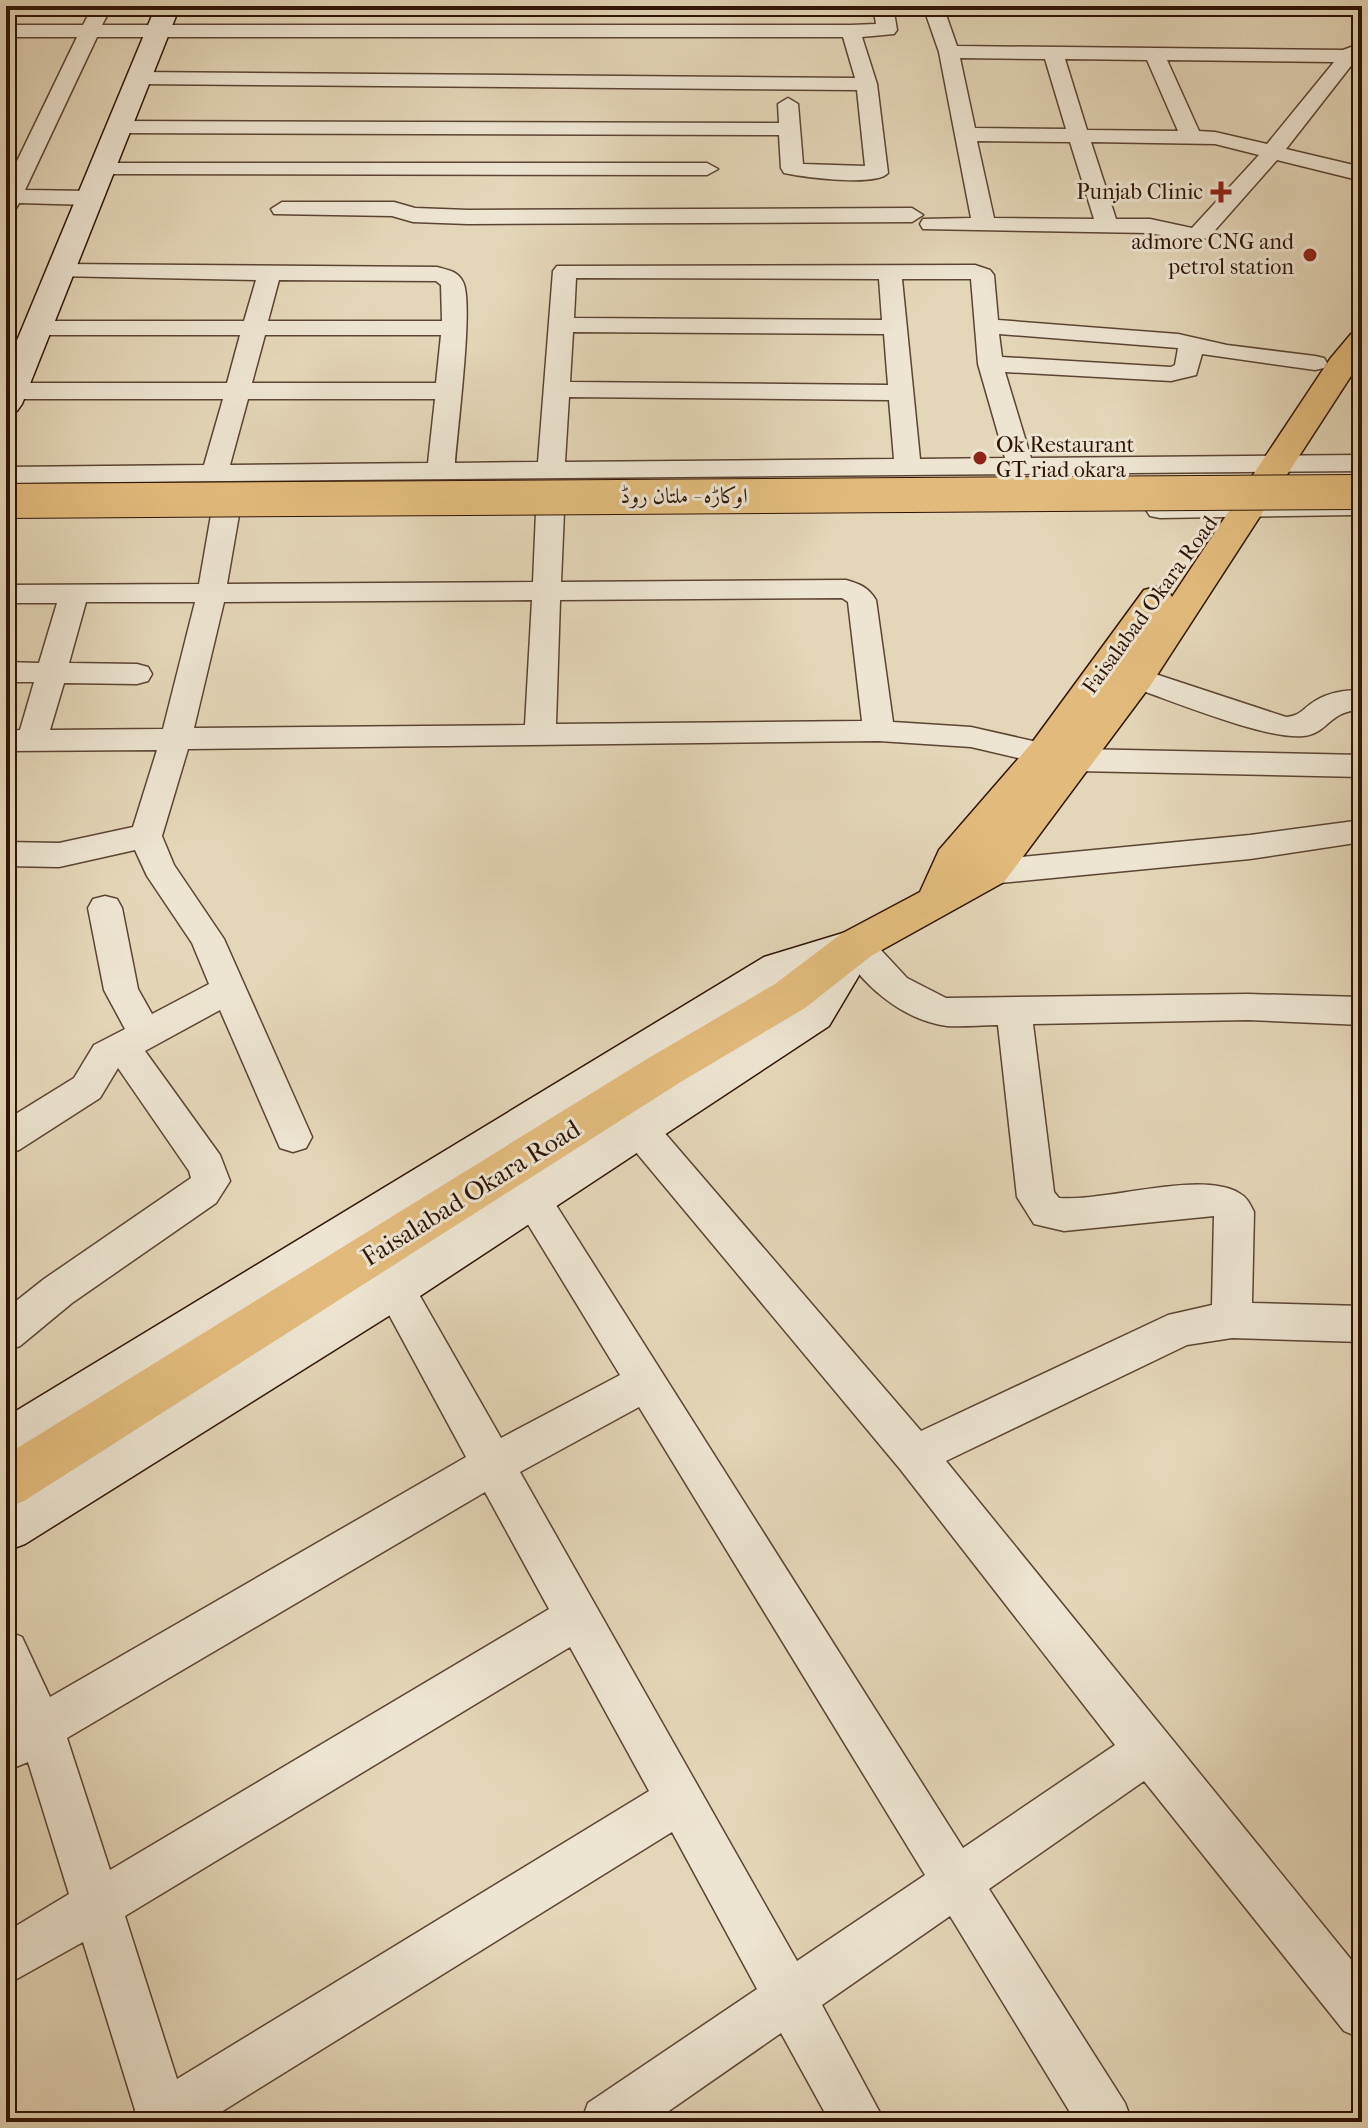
<svg xmlns="http://www.w3.org/2000/svg" width="1368" height="2128" viewBox="0 0 1368 2128" font-family="'IM FELL French Canon',Amiri,serif">
	<rect width="100%" height="100%" fill="#e4d6b8"/>
	<filter id="stains"><feTurbulence type="fractalNoise" baseFrequency=".0025" numOctaves="4"/><feColorMatrix values="0 0 0 0 .2 0 0 0 0 .09 0 0 0 0 .02 0 0 0 .5 -.17"/></filter>
	<radialGradient id="worn" r=".72"><stop offset=".6" stop-color="#630" stop-opacity="0"/><stop offset="1" stop-color="#630" stop-opacity=".3"/></radialGradient>
	<g fill="none" stroke-linecap="round" stroke-linejoin="round">
		<defs>
			<g id="street">
				<path d="M93,6H107L110,10L102,25H851L876,24L873,6H893L897,30L894,34L862,37L877,84L888,173C876,187 803,177 784,173L781,168L779,135L118,133L108,127L118,121L779,123L778,104L788,98L798,104L803,164L865,166L857,90L137,84L127,78L137,72L855,78L843,37H97L25,190L91,191L102,198L91,205L19,203L14,212L6,214V184L77,37H6V25H83Z"/>
				<path d="M923,6H943L957,46L1343,50L1351,47L1362,50V62H1354L1286,149L1362,167V181L1277,160L1209,237L1195,242L1150,233L923,229L920,224L923,219L971,218L939,52ZM960,58L1045,59L1066,129L975,128ZM1065,59L1147,60L1178,131L1087,130ZM1167,60L1334,62L1267,144L1215,132L1199,131ZM977,141L1070,142L1094,219L994,218ZM1091,142L1215,144L1259,155L1192,228L1150,219H1116Z"/>
				<path d="M100,163H707L718,169L707,175L92,174L89,169Z"/>
				<path d="M282,202H394L415,208L468,210L912,208L923,215L912,222L468,224L413,222L392,216L274,214L271,209Z"/>
				<path d="M62,264L437,267C448,270 458,271 463,282C474,302 457,432 455,463L538,462L553,271L557,266L975,265L990,270L994,275L998,320L1178,334L1227,345L1315,356L1324,358L1327,363L1324,368L1315,370L1202,354L1196,375L1171,381L1005,372L1031,458L1362,455V471L6,483V467L204,465L223,399H6V383H227L240,335H36L27,333L24,328L27,323L36,321H244L256,280L54,276L50,271L54,266ZM576,278L879,279L882,320L574,318ZM902,279H971L978,364L1005,458L920,459ZM279,280L436,281L441,285L442,321H268ZM573,332L884,334L888,385L570,382ZM999,334L1178,348L1175,365L1171,367L1002,357ZM265,335H441L436,383H252ZM569,397L889,400L894,459L565,462ZM248,399H435L428,463L230,465Z"/>
				<path d="M1344,501L1354,503L1358,509L1354,515L1160,518L1150,516L1146,510L1150,504L1160,502Z"/>
				<path d="M550,504L560,506L564,512L561,582L846,580C860,584 868,587 876,600L893,722L971,727L1055,746L1060,753L1055,760L1044,764L971,747L879,741L188,749L162,836L174,865L224,939L312,1137L306,1148L293,1152L280,1148L220,1010L145,1051L220,1155L230,1181L216,1203L72,1303L20,1346L6,1351V1309L44,1279L191,1178L189,1171L118,1068L100,1098L19,1150L6,1154V1120L74,1078L94,1045L125,1029L104,990L88,908L93,899L105,896L117,899L122,908L138,989L152,1014L209,984L192,943L147,876L135,850L59,867L6,866V842L59,843L133,827L157,750L6,751V731L20,730L34,682H6V662L39,663L57,603H6V585L199,584L211,515L215,509H235L239,515L227,584L533,582L536,512L540,506ZM842,598L848,602L862,721L556,724L560,600ZM532,600L525,725L194,728L224,602ZM86,602H195L163,729L50,730L64,683L137,684L148,681L152,674L148,667L137,664L69,663Z"/>
				<path d="M1137,668L1286,717C1301,716 1303,708 1315,701C1329,692 1346,690 1362,690V710C1328,710 1329,734 1303,736C1265,740 1168,699 1126,685L1122,678L1126,671Z"/>
				<path d="M1077,749L1362,755V777L1077,771L1066,767L1061,760L1066,753Z"/>
				<path d="M1362,820V842L1250,859L990,884L978,880L974,872L978,864L990,860L1250,835Z"/>
				<path d="M856,932L868,936L907,978L946,998L1248,994L1362,997V1025L1248,1020L1033,1024L1054,1192L1059,1198C1107,1202 1200,1170 1239,1193C1247,1197 1250,1204 1254,1212L1252,1303L1362,1306V1342L1232,1338L1187,1345L946,1461L1362,1973V2039L1344,2031L1144,1781L989,1889L1125,2103L1132,2122H1076L950,1916L822,2005L885,2122H830L781,2033L653,2122H581L588,2103L757,1989L672,1832L205,2122H130L135,2110L83,1942L6,1985V1932L69,1894L28,1762L6,1771V1722L12,1718L6,1705V1630L22,1637L50,1697L466,1457L374,1287L380,1275L394,1270L408,1275L501,1438L620,1375L518,1208L512,1197L518,1186L531,1181L544,1186L963,1848L1115,1745L900,1469L625,1139L619,1128L625,1117L638,1113L651,1117L921,1431L1168,1315L1212,1305L1214,1216L1064,1231L1034,1224L1017,1197L998,1025C981,1025 963,1027 947,1026C902,1020 860,984 839,945L844,936ZM639,1407L925,1875L797,1961L520,1472ZM485,1492L549,1609L110,1870L67,1738ZM570,1647L649,1791L177,2079L125,1916Z"/>
			</g>
			<g id="secondary">
				<path d="M156,6H180L22,404L17,411L6,413V367Z"/>
				<path d="M856,929L871,934L877,945L829,1026L411,1302L25,1544L6,1551V1497L377,1272L799,1002L817,972L793,979L24,1462L6,1469V1417L764,957Z"/>
			</g>
			<path id="primary" d="M1362,331V359L1150,686L1004,882L871,956L805,1008L679,1083L24,1501L6,1508V1455L647,1059L775,984L841,934L920,892L939,850L1031,744L1144,590L1156,587L1168,590L1172,597L1330,359L1351,334Z"/>
		</defs>
		<!-- street casing -->
		<use href="#street" stroke="#5c4432" stroke-width="3"/>
		<!-- secondary casing -->
		<use href="#secondary" stroke="#2f1406" stroke-width="3"/>
		<!-- primary casing -->
		<use href="#primary" stroke="#2f1406" stroke-width="3"/>
		<!-- street -->
		<use href="#street" fill="#ede4d1" fill-rule="evenodd"/>
		<!-- secondary -->
		<use href="#secondary" fill="#ede4d1" fill-rule="evenodd"/>
		<!-- primary -->
		<use href="#primary" fill="#e2bb7c" fill-rule="evenodd"/>
		<defs>
			<path id="primary-bridge" d="M6,501L1362,492"/>
		</defs>
		<!-- primary-bridge casing -->
		<use href="#primary-bridge" stroke="#2f1406" stroke-width="36" stroke-linecap="butt"/>
		<!-- primary-bridge -->
		<use href="#primary-bridge" stroke="#e2bb7c" stroke-width="34"/>
	</g>
	<!-- markers -->
	<g fill="#8f2418" stroke="#ede4d1" stroke-width="3">
		<path d="M1217 180h8v8h8v8h-8v8h-8v-8h-8v-8h8z"/>
		<circle cx="1310" cy="255" r="8"/>
		<circle cx="980" cy="458" r="8"/>
	</g>
	<g text-anchor="middle" dominant-baseline="central" stroke-width="6" stroke-linejoin="round" paint-order="stroke">
		<!-- far-poi labels -->
		<g font-size="22" fill="#2f1406" stroke="#ede4d1" text-anchor="end">
			<text x="1203" y="192">Punjab Clinic</text>
			<text x="1294" y="242">admore CNG and<tspan x="1294" dy="25">petrol station</tspan></text>
			<text x="996" y="445" text-anchor="start">Ok Restaurant<tspan x="996" dy="25">GT riad okara</tspan></text>
		</g>
		<!-- far-street labels -->
		<g font-size="22" fill="#2f1406" stroke="#ede4d1">
			<text x="684" y="496">اوکاڑہ - ملتان روڈ</text>
			<text transform="translate(1150 605) rotate(-54)">Faisalabad Okara Road</text>
		</g>
		<!-- street labels -->
		<g font-size="26" fill="#2f1406" stroke="#ede4d1">
			<text transform="translate(471 1193) rotate(-32)">Faisalabad Okara Road</text>
		</g>
	</g>
	<!-- margin -->
	<rect width="1368" height="2128" fill="none" stroke="#e4d6b8" stroke-width="32"/>
	<rect x="8" y="8" width="1352" height="2112" fill="none" stroke="#2f1406" stroke-width="4"/>
	<rect x="16" y="16" width="1336" height="2096" fill="none" stroke="#2f1406" stroke-width="2"/>
	<rect width="100%" height="100%" filter="url(#stains)"/>
	<rect width="100%" height="100%" fill="url(#worn)"/>
</svg>
